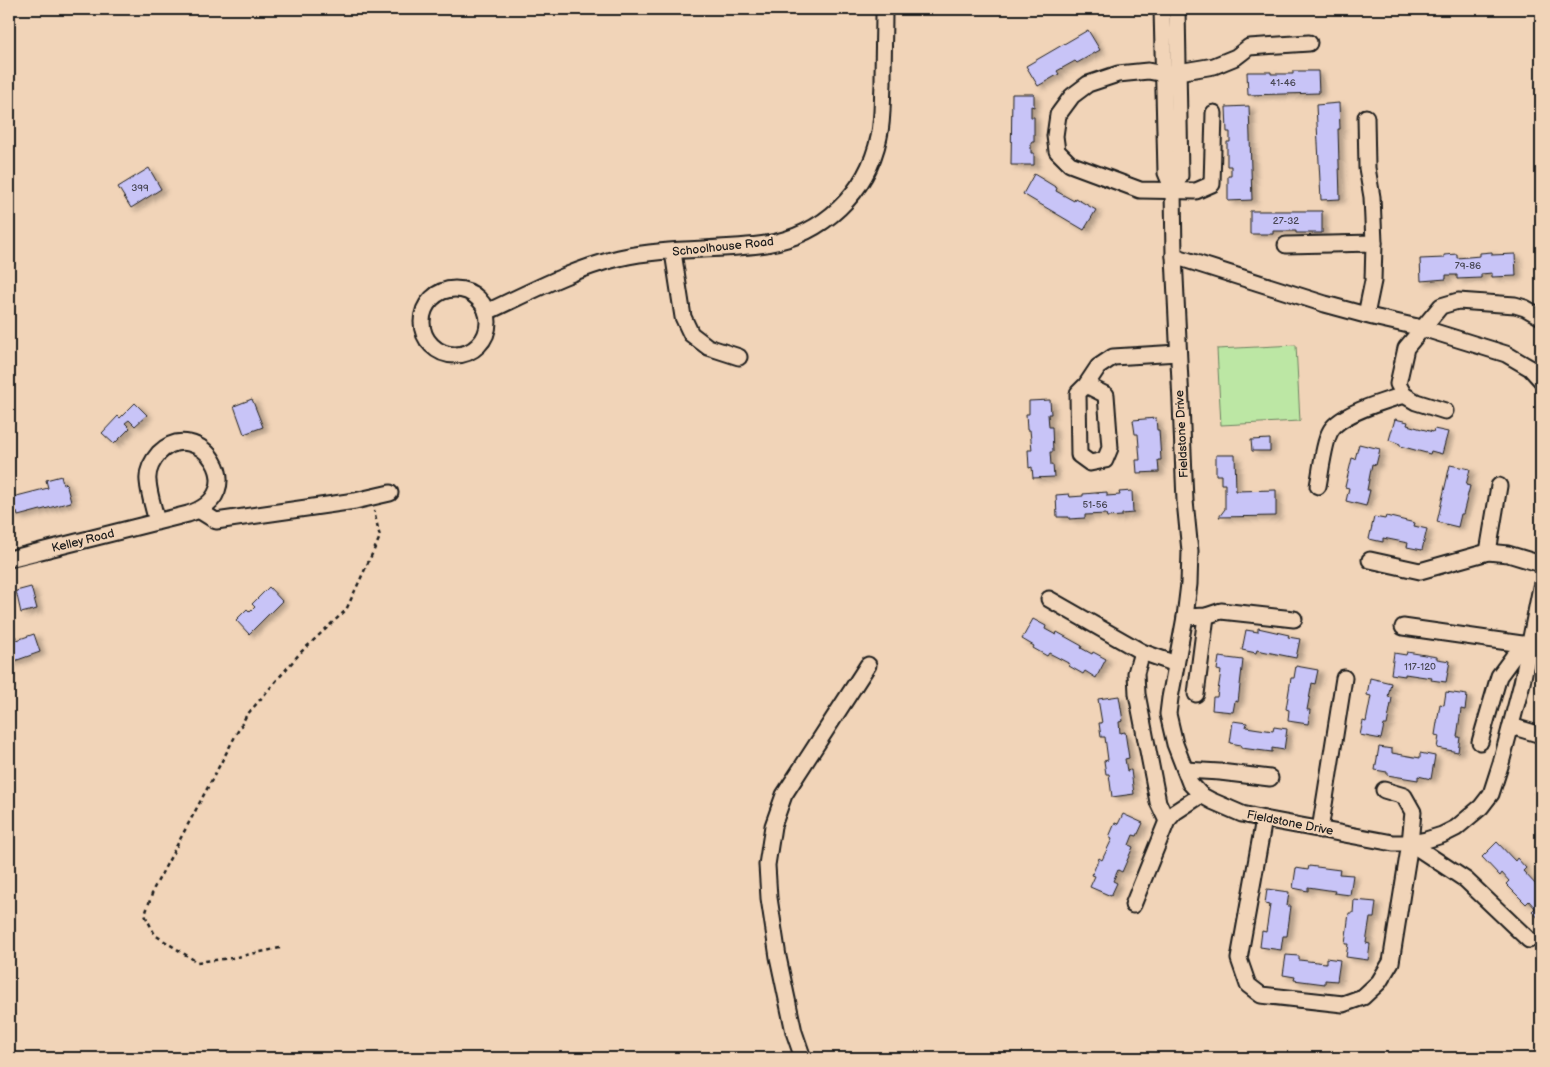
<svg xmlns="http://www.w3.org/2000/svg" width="1550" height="1067" viewBox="0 0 1550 1067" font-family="'Balsamiq Sans',sans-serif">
	<defs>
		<filter id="shadow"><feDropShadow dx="5" dy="3" stdDeviation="2.5" flood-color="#0004"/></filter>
	</defs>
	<rect width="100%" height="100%" fill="#f1d4b8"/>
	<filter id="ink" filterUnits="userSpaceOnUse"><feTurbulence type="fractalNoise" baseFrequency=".02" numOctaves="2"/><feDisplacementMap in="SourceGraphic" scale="10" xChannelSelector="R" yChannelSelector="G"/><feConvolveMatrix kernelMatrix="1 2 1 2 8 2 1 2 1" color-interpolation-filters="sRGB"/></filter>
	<g filter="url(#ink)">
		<!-- green -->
		<path fill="#bce7a4" stroke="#6c8260" d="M1296,345L1300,421L1221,425L1217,349Z"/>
		<!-- building -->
		<g fill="#c8c4f7" stroke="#1c1c1c" filter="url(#shadow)">
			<path d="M1088,30L1100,50L1077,63L1075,61L1057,71L1059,74L1038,86L1026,66Z"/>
			<path d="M1293,71H1318L1319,93L1248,95L1247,72H1271V74H1293Z"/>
			<path d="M1012,94H1034V107L1031,106V117H1034V142H1031V153H1034V165H1011Z"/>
			<path d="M1339,103L1340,129H1338L1340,199L1321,200L1316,105Z"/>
			<path d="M1249,106L1252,200L1228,201V176H1231V166H1227V142H1230V132H1227L1226,107Z"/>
			<path d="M149,168L161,189L131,208L118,187Z"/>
			<path d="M1034,174L1057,188L1056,191L1074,201L1075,198L1096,210L1084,230L1023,194Z"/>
			<path d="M1250,211H1322V233H1296V231H1273V234H1250Z"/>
			<path d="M1492,252V255L1515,254L1516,276L1492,277V273L1481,274V278L1457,279V275H1446V279L1421,281L1420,259L1444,258V255L1457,254V258L1480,256V253Z"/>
			<path d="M252,399L263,427L244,434L234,406Z"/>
			<path d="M1050,400L1051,414H1048L1049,427H1052L1053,452H1050L1051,465H1053L1054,477L1033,478L1032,467L1029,468L1028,450H1032L1030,430H1027L1026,414H1029V401Z"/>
			<path d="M135,403L147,415L135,426L129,420L125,423L130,428L114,444L102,433L118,416L120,418Z"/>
			<path d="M1156,418L1157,430H1159L1161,460H1158L1159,472L1137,473L1136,460H1140L1138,434H1135L1133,420Z"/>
			<path d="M1395,419L1408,422L1407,425L1433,432L1434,429L1448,432L1442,454L1431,451L1430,454L1400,446V444L1389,440Z"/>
			<path d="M1270,439V451H1252L1251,440Z"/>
			<path d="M1359,444L1380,449L1376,465L1372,464L1367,490H1370L1366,506L1346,501L1349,488L1345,487L1352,458L1355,459Z"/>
			<path d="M1216,455H1235L1236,491L1276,490V516L1219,517L1225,509V484H1221V475H1216Z"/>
			<path d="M1450,465L1470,469L1466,485L1470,486L1463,514H1461L1458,527L1437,522Z"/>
			<path d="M61,476L63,484L66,483L71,502L18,516L17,512L9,515V498L48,488L46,480Z"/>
			<path d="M1132,491L1133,513L1122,514V516L1107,517L1106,514L1085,515V518L1069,519V517H1057L1056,495L1069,494L1070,497L1083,496V494L1107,492V496L1120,495L1119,492Z"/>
			<path d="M1386,516L1415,523L1414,526L1427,529L1422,550L1407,547L1408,543L1383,538V542L1369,539L1374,517L1385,519Z"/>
			<path d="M31,587L37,609L21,613L16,591Z"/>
			<path d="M269,587L282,601L249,634L236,620L247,609L250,612L255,607L252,604Z"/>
			<path d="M1033,619L1046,626L1045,629L1056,635L1057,632L1082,646L1081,648L1092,654L1093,652L1106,659L1096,678L1085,671L1083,674L1069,666L1070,664L1049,653L1047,656L1033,648L1034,646L1022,639Z"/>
			<path d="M1258,628L1289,635L1288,637L1300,639L1296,658L1257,650L1256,653L1242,650L1246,630L1258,632Z"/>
			<path d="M34,634L40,652L9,663V638L15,636L17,640Z"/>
			<path d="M1407,652L1437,657V659L1450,661L1446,682L1431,680L1432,678L1405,674V676L1391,674L1394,653L1406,655Z"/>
			<path d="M1219,657L1243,660L1238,702L1235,701L1233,712L1212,710L1213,697H1217L1221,671L1217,670Z"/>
			<path d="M1296,666L1318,670L1315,684L1312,683L1307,710H1310L1308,724L1288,721L1289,710L1286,709L1291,678H1294Z"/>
			<path d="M1370,678L1391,683L1388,697L1392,698L1387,725H1384L1381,739L1360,735L1363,721L1366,722L1371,696L1367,695Z"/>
			<path d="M1446,692L1467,695L1465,710L1461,709L1457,737H1460L1458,752L1437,748L1439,736L1435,735L1440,704L1444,705Z"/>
			<path d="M1119,696L1123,721L1119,722L1120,733L1125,732L1129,758L1125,759L1127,771L1131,770L1134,794L1112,797L1109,774H1106L1104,761L1108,760L1105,737H1101L1099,723H1102L1098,699Z"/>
			<path d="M1233,721L1247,723L1246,727L1273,731L1274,727L1287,729L1284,750L1272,748V752L1241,748V745L1230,743Z"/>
			<path d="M1379,747L1392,749V753L1420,758V753L1435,756L1431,779L1418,776V780L1387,775V772L1375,770Z"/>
			<path d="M1541,778V797L1534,794Z"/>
			<path d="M1123,814L1143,823L1137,836L1133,835L1129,845L1133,847L1122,872L1118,870L1113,881L1117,883L1111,896L1090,887L1095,876L1092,875L1099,858L1102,860L1112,839L1109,837L1115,823L1118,824Z"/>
			<path d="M1497,842L1515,861L1517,858L1526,868L1523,871L1539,888L1541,886V921L1532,911L1535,908L1529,901L1526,904L1506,884L1509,881L1502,873L1500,876L1482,857Z"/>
			<path d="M1309,866L1340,870L1339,874L1353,875L1350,895L1334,893L1335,891L1308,887V891L1293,888L1296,868L1308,870Z"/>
			<path d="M1267,889L1289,892L1287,906H1291L1287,936H1283L1281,950L1260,947L1262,931L1266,932L1270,905L1265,904Z"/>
			<path d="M1354,900L1376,902L1374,918H1370L1366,943L1370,944L1368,960L1346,957L1348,944H1345L1349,913H1353Z"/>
			<path d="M1286,955L1299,956V960L1326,963V958L1340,960L1337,981L1325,980V984L1294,980L1295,977L1283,975Z"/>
		</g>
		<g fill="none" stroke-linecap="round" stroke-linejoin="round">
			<defs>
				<g id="minor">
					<path d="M1162,9L1166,173L1173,190L1174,256L1181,403L1185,501L1190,551L1189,584L1185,617L1170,698L1168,714L1175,744L1190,783L1201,795L1212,801L1242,814L1264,819L1393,843H1410L1426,840L1442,835L1456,828L1481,807L1491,794L1501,763L1522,683L1541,587"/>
					<path d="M1214,113L1212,184L1196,191L1140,190L1070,164L1057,151L1055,136L1058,115L1072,96L1088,84L1118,74L1148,71L1164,74L1178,72L1214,66L1236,57L1249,47L1309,43"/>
					<path d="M1173,190L1180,176L1177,9"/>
					<path d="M1286,245L1374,243"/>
					<path d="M673,252L683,317L691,334L708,347L739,357"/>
					<path d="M1174,256L1325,304L1373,317L1422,328L1506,354L1530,368L1541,380"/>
					<circle cx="455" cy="322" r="33"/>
					<path d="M487,312C530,292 573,269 619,258C667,247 718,251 766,244C823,235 867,193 879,137C883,120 882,101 883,84C883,59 884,34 884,9"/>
					<path d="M1366,315L1373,281L1374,243L1372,197L1367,168L1366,117"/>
					<path d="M1086,385L1106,395L1110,448L1105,460L1090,463L1079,455L1078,393L1086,385L1098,367L1113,357L1178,353"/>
					<path d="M1445,411L1416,402L1404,395L1398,384L1406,348L1441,306L1458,301L1515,305L1525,308L1541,317"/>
					<path d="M1318,486C1321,471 1324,441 1331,430C1342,413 1385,401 1404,395"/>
					<path d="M200,511L216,521L355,501L390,493"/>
					<path d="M1488,552L1499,486"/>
					<path d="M9,559L188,514C255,493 198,414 159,453C152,461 147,471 148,481C149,495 154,509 157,522"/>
					<path d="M1370,560L1420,571L1488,552L1508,554L1541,564"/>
					<path d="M1049,599L1142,652L1176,664"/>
					<path d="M1185,617L1206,616L1221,611L1294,619"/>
					<path d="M1403,627L1529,645"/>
					<path d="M1142,652L1136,673L1137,694L1158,802L1167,821"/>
					<path d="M1196,694L1206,616"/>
					<path d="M1511,726L1541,735"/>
					<path d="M1480,742L1499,676L1513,657L1529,645"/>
					<path d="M1185,770L1220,772L1270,778"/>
					<path d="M1264,819L1239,959L1248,985L1261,995L1343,1004L1363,997L1379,982L1391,962L1410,843L1413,812L1404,796L1384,790"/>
					<path d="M1320,830L1344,678"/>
					<path d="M1410,843L1466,880L1529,940"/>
					<path d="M1133,905L1167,821L1175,812L1201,795"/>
					<path d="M803,1058L794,1032L778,957L769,898L767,865L773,826L784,795L868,665"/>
				</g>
			</defs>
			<!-- minor casing -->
			<use href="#minor" stroke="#1c1c1c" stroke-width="19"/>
			<!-- path -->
			<path stroke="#1c1c1c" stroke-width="2.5" stroke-dasharray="4 4" stroke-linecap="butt" d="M280,948L232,958L197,962L155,935L145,915L154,888L246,716L301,652L346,610L380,537L374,511"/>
			<!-- minor -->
			<use href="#minor" stroke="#f1d4b8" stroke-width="15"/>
		</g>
	</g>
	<g text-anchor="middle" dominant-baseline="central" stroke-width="4.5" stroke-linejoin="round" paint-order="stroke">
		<!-- number labels -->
		<g font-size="10" fill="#474653">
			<text x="1283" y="83">41-46</text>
			<text x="140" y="188">399</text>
			<text x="1286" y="221">27-32</text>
			<text x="1468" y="266">79-86</text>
			<text x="1095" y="505">51-56</text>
			<text x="1420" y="667">117-120</text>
		</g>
		<!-- street labels -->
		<g font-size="12" fill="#1c1c1c" stroke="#f1d4b8">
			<text transform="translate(723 247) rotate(-6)">Schoolhouse Road</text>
			<text transform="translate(1182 434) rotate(-93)">Fieldstone Drive</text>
			<text transform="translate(83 541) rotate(-14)">Kelley Road</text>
			<text transform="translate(1290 823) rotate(11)">Fieldstone Drive</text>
		</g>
	</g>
	<!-- margin -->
	<rect width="1550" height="1067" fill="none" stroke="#f1d4b8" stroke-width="30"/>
	<rect x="15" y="15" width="1520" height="1037" fill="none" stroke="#1c1c1c" stroke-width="2" filter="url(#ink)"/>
</svg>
